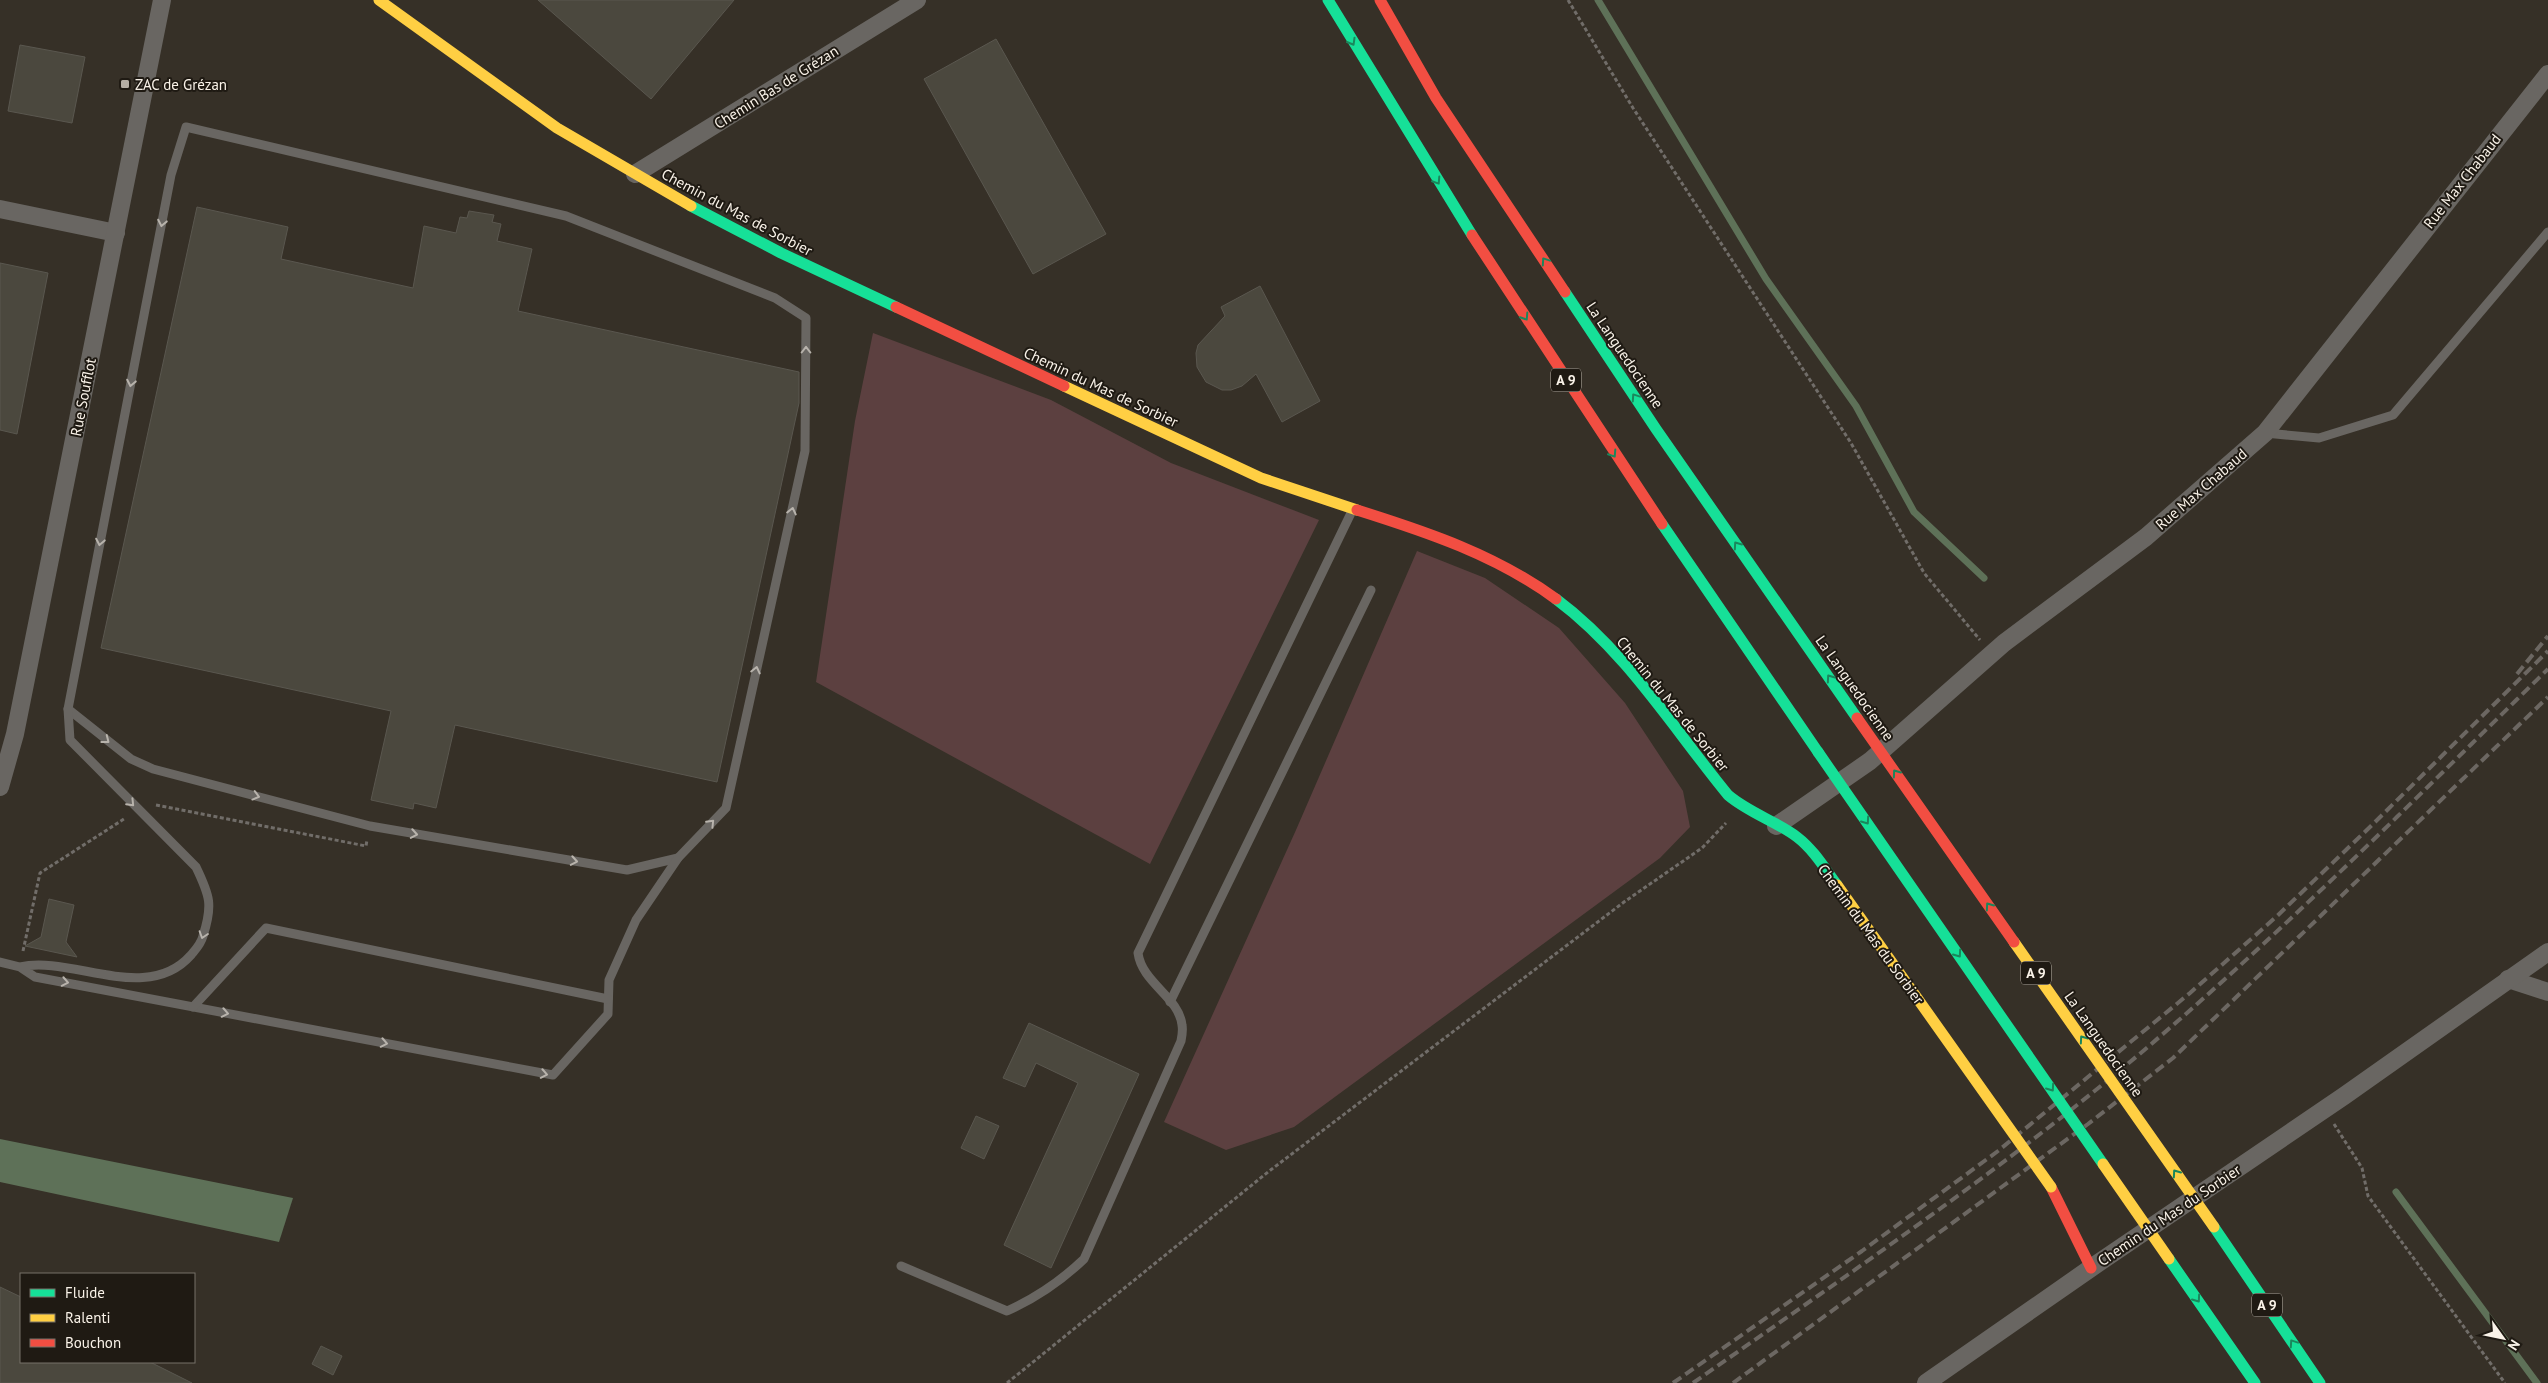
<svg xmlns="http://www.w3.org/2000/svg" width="2548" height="1383" viewBox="0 0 2548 1383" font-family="'PT Sans',sans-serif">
	<rect width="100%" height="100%" fill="#363027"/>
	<!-- green -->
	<g fill="#5c4040">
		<path d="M873,333L1051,400L1171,463L1319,520L1150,864L816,682L855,421Z"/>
		<path d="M1417,551L1485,578L1559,628L1625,703L1683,791L1690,827L1660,858L1294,1127L1226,1150L1164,1122L1296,830Z"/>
	</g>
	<!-- water -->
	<path fill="#5e7158" d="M0,1139L293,1198L279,1242L0,1182Z"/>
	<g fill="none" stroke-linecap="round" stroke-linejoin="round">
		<!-- stream -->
		<g stroke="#5e7158" stroke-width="7">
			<path d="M1598,0L1766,279L1856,406L1914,512L1984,578"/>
			<path d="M2396,1192L2537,1383"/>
		</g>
	</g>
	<!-- building -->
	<g fill="#4b483e" stroke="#5a574f">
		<path d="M538,0H734L651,99Z"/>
		<path d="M996,39L1106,234L1033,274L924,79Z"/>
		<path d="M20,45L85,57L72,123L8,111Z"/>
		<path d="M197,207L288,227L281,259L413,288L424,226L456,233L460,217L467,218L469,211L494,215L492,222L501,224L497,241L532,249L518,311L799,372V403L717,782L455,725L436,808L414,803L413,809L371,800L391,711L101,648Z"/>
		<path d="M0,263L48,273L17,434L0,430Z"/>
		<path d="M1260,286L1320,401L1282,422L1256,374L1242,386L1231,390H1222L1206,382L1197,367L1196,353L1198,345L1225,316L1221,307Z"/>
		<path d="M49,899L74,905L66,942L77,957L25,946L41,937Z"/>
		<path d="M1029,1023L1139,1074L1051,1268L1004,1245L1078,1083L1036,1063L1025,1087L1003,1078Z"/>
		<path d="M976,1116L999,1126L984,1159L961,1148Z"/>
		<path d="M0,1287L21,1297V1362H150L192,1383H0Z"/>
		<path d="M321,1346L342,1356L333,1375L312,1364Z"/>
	</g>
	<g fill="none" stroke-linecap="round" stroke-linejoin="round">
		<!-- path -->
		<g stroke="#716d69" stroke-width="3" stroke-dasharray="4 2.5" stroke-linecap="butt">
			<path d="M1568,0L1633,108L1851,443L1924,573L1980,640"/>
			<path d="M156,805L366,846L367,840"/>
			<path d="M23,951L40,873L124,819"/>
			<path d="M2334,1124L2362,1168L2368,1196L2505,1383"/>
			<path d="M1007,1383L1268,1172L1624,902L1702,848L1726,823"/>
		</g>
		<!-- lane -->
		<g stroke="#696662" stroke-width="9">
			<path d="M2265,433L2319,438L2393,415L2548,232"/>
			<path d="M68,709L131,759L153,769L370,826L627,870L678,858"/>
			<path d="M0,962L20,967L35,977L553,1075L608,1014L609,980L636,920L678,858L726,808L805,451L806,318L775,298L566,216L186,127L171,175L68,709L70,740L196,867C210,896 213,905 203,936C201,944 196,949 191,955C147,1005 72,955 20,967"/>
			<path d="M1170,1002L1371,590"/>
			<path d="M193,1007L266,928L608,999"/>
			<path d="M901,1266L1007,1311C1036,1298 1061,1281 1084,1259L1181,1041C1182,1036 1183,1030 1182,1025C1179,997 1142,983 1138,953L1352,511"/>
		</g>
		<!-- street -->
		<g stroke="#696662" stroke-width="18">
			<path d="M635,174L917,0"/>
			<path d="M0,209L116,233"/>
			<path d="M0,787L15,734L162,0"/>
			<path d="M1776,826L1870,761L2004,643L2146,537L2265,433L2548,74"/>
			<path d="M2508,979L2548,992"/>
			<path d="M1926,1383L2091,1268L2344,1096L2548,952"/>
		</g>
		<!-- fast -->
		<g stroke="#16e098" stroke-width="11">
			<path d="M1328,0L1472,235"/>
			<path d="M691,206L781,253L896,307"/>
			<path d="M1565,292L1656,429L1857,718"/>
			<path d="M1662,524L1818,752"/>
			<path d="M1556,599C1626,651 1673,728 1728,795C1749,813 1776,821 1797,837C1814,850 1825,869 1837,885"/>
			<path d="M2214,1227L2320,1383"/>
			<path d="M2169,1259L2255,1383"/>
		</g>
		<!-- slow -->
		<g stroke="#ffcf43" stroke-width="11">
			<path d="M379,0L557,128L691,206"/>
			<path d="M1064,386L1261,478L1357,510"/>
		</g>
		<!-- jam -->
		<g stroke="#f24e42" stroke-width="11">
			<path d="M1380,0L1436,98L1565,292"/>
			<path d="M1472,235L1662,524"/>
			<path d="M896,307L1064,386"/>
			<path d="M1357,510C1427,532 1496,555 1556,599"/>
			<path d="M2051,1187L2091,1268"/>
		</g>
		<!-- rail -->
		<g stroke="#6c6762" stroke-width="4" stroke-dasharray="10 5" stroke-linecap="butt">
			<path d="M2517,674L2548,636"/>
			<path d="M1673,1383L1862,1251L1998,1151L2190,993L2276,917L2371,826L2548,651"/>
			<path d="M1693,1383C1843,1278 1995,1175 2136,1057C2280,935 2413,801 2548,669"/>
			<path d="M1733,1383L2088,1124L2173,1058L2548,697"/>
		</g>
		<!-- fast-bridge -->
		<path stroke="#16e098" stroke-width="11" d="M1818,752L2103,1164"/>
		<!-- slow-bridge -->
		<g stroke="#ffcf43" stroke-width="11">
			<path d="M1837,885L2051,1187"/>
			<path d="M2014,942L2214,1227"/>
			<path d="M2103,1164L2169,1259"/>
		</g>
		<!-- jam-bridge -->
		<path stroke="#f24e42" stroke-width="11" d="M1857,718L2014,942"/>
	</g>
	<!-- one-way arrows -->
	<defs><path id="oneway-chevron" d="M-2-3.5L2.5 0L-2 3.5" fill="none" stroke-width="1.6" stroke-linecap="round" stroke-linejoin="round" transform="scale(1.25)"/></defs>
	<g stroke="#1a875c">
		<use href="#oneway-chevron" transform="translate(1352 42) rotate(60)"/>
		<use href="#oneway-chevron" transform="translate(1437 181) rotate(57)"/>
		<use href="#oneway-chevron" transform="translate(1545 261) rotate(-124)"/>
		<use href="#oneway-chevron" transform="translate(1525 317) rotate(57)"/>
		<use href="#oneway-chevron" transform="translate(1635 397) rotate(-124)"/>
		<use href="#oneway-chevron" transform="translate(1613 454) rotate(57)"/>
		<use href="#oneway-chevron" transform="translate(1737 545) rotate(-125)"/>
		<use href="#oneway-chevron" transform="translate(1830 678) rotate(-125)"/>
		<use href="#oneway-chevron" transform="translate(1896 773) rotate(-125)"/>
		<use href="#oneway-chevron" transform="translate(1866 821) rotate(55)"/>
		<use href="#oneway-chevron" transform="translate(1989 906) rotate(-125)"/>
		<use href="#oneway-chevron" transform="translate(1958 954) rotate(55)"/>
		<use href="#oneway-chevron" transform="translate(2083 1039) rotate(-125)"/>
		<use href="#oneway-chevron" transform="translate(2051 1088) rotate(55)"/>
		<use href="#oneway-chevron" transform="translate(2176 1173) rotate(-125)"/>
		<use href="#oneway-chevron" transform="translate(2197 1299) rotate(55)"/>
		<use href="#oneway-chevron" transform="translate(2293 1343) rotate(-124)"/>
	</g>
	<g stroke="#b8b3ac">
		<use href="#oneway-chevron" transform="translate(162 223) rotate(101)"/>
		<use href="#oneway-chevron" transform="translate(806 350) rotate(-90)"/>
		<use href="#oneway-chevron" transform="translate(131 383) rotate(101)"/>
		<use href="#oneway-chevron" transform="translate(792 511) rotate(-77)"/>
		<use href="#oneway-chevron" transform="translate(100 542) rotate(101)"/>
		<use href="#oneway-chevron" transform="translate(756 670) rotate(-77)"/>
		<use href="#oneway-chevron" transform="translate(106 740) rotate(38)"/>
		<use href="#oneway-chevron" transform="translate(256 796) rotate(15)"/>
		<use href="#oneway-chevron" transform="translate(131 803) rotate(46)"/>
		<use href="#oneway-chevron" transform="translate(711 823) rotate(-46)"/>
		<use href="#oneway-chevron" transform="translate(414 834) rotate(10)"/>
		<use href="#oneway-chevron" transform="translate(574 861) rotate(10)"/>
		<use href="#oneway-chevron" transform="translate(203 935) rotate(108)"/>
		<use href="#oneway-chevron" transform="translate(65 982) rotate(11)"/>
		<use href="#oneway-chevron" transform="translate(225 1013) rotate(11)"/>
		<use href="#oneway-chevron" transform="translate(384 1043) rotate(11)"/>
		<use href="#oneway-chevron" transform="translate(544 1074) rotate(11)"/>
	</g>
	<!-- markers -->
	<rect fill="#b5aea4" stroke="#1f1a13" stroke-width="2" x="120" y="79" width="10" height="10" rx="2.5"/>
	<g text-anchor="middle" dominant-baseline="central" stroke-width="4" stroke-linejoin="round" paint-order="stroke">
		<!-- shield labels -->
		<g fill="#1f1a13" stroke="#b8b1a8" stroke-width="1">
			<rect x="1551" y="368.5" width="30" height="23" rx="4"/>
			<rect x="2021" y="961.5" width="30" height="23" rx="4"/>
			<rect x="2252" y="1293.5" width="30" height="23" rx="4"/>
		</g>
		<g font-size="14" font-weight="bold" fill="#f9f2e8">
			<text x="1566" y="380">A 9</text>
			<text x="2036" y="973">A 9</text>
			<text x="2267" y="1305">A 9</text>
		</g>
		<!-- poi labels -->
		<g font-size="15" fill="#f9f2e8" stroke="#1f1a13" text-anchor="start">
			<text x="135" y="84">ZAC de Grézan</text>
		</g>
		<!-- street labels -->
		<g font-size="15" fill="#f9f2e8" stroke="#1f1a13">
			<text transform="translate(776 87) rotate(-32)">Chemin Bas de Grézan</text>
			<text transform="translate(2462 181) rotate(-52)">Rue Max Chabaud</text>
			<text transform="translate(737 212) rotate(28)">Chemin du Mas de Sorbier</text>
			<text transform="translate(1625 355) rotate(56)">La Languedocienne</text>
			<text transform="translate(1101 387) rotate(25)">Chemin du Mas de Sorbier</text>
			<text transform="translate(83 397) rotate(-79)">Rue Soufflot</text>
			<text transform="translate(2201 489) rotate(-41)">Rue Max Chabaud</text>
			<text transform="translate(1855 688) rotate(55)">La Languedocienne</text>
			<text transform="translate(1673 704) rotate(51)">Chemin du Mas de Sorbier</text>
			<text transform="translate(1871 934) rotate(54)">Chemin du Mas du Sorbier</text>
			<text transform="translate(2104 1044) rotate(55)">La Languedocienne</text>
			<text transform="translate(2169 1215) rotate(-34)">Chemin du Mas du Sorbier</text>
		</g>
	</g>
	<!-- legend -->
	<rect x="20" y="1273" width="175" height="90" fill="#1f1a13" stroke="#767068"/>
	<rect x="30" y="1289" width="25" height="8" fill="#16e098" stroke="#767068"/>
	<text x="65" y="1298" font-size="15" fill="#f9f2e8">Fluide</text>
	<rect x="30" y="1314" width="25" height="8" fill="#ffcf43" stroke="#767068"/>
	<text x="65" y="1323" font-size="15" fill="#f9f2e8">Ralenti</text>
	<rect x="30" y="1339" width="25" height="8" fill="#f24e42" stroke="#767068"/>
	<text x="65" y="1348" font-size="15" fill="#f9f2e8">Bouchon</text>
	<!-- north arrow -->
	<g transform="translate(2503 1338) rotate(123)" stroke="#1f1a13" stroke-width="4" paint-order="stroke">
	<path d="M0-4L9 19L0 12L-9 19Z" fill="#f9f2e8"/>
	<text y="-8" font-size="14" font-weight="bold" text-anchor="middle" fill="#f9f2e8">N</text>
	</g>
</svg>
